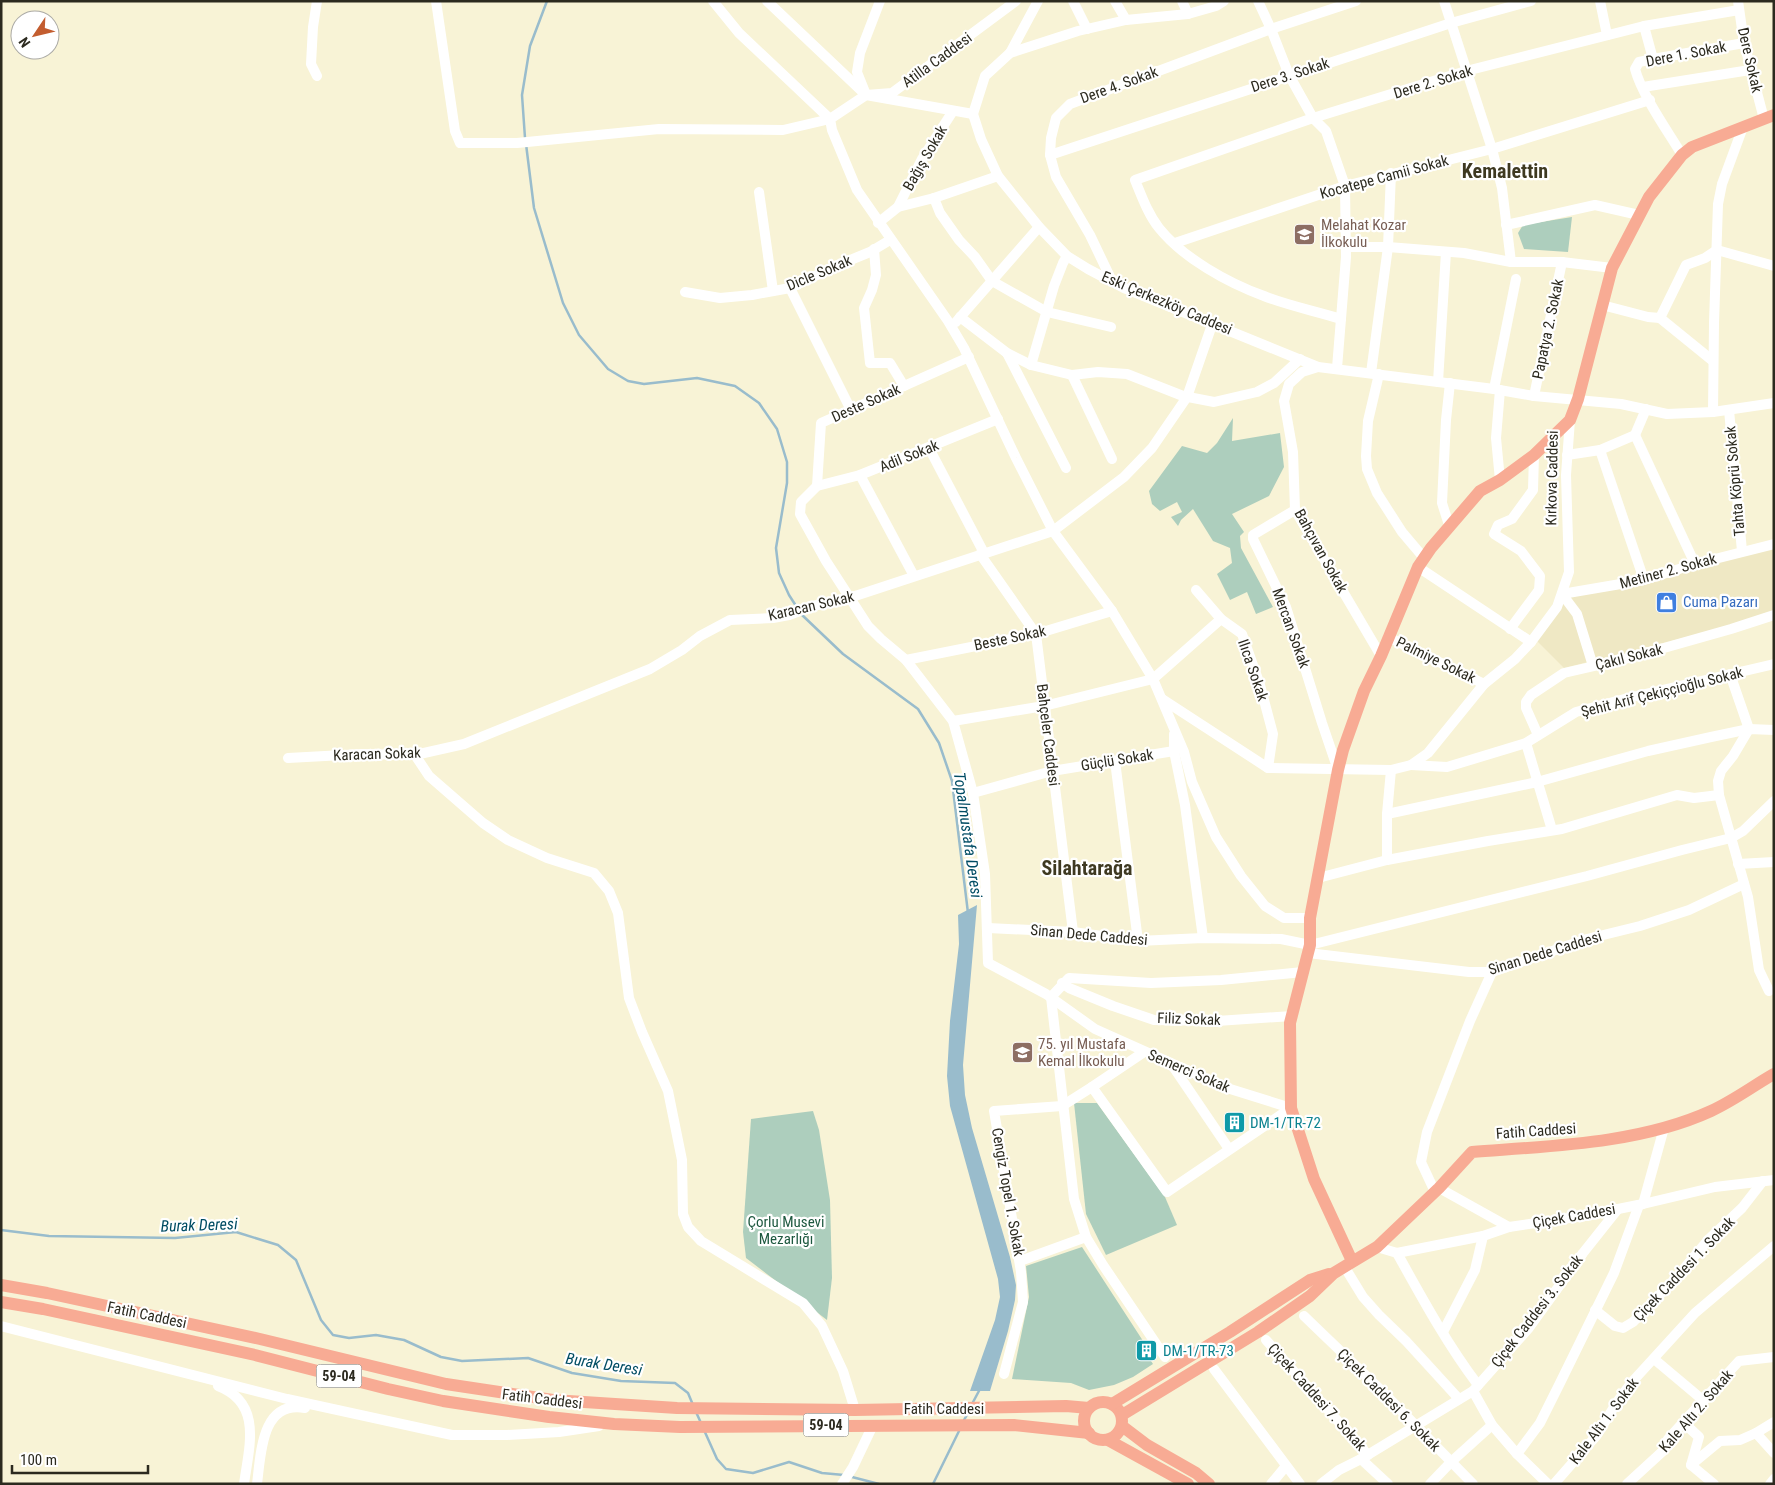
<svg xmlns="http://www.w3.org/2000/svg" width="1775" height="1485" viewBox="0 0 1775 1485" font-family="'Roboto Condensed',sans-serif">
	<rect width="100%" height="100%" fill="#f8f3d6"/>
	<!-- built -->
	<path fill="#efe8c4" d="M1774,548V615L1564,668L1537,641L1562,594L1645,585L1736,555Z"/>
	<!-- green -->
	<g fill="#adcebd">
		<path d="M1572,217L1568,252L1524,249L1518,233L1523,225Z"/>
		<path d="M1233,418L1232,441L1280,433L1284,467L1269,496L1232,514L1244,532L1240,536L1241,548L1273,607L1256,614L1247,592L1230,600L1217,574L1232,563L1230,548L1213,541L1193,509L1181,520L1178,526L1171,517L1182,512L1177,502L1160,511L1152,504L1149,491L1182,446L1207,453L1217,443Z"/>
		<path d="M1074,1103H1097L1165,1197L1177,1225L1106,1255L1086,1214Z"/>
		<path d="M813,1111L819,1130L830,1200L832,1278L827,1320L746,1258L743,1232L751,1119Z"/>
		<path d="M1082,1247L1145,1344L1142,1347L1153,1364L1133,1377L1114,1385L1089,1390L1071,1383L1012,1379L1029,1297L1026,1266Z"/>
	</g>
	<!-- water -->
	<path fill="#99bccc" d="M977,905L963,1065L965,1095L972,1128L1010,1257L1016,1285L1015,1300L1008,1331L990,1391H970L995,1320L1000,1297L998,1279L950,1106L947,1076L950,1021L959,944L958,915Z"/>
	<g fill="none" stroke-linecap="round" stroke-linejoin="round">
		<!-- stream -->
		<g stroke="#99bccc" stroke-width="2.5">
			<path d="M525,138L522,95L530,46L547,1"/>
			<path d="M526,144L534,208L563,303L579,335L608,369L628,381L644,384L697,378L735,386L759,403L777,429L787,462V483L776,548L779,573L789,595L798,609"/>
			<path d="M801,614L843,654L918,709L939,743L952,781L968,913"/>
			<path d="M1,1230L49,1236L175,1238L236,1232L278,1245L296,1260L321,1320L333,1335L349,1338L376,1335L404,1340L441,1357L462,1361L528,1358L572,1373L621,1381L675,1383L688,1393L693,1405"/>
			<path d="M972,1404L980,1389"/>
			<path d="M696,1412L701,1423"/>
			<path d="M963,1422L969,1411"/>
			<path d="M704,1430L717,1459L726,1469L753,1473L789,1462L822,1473L844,1475"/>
			<path d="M852,1477L879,1484"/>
			<path d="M933,1484L960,1429"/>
		</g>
		<!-- minor -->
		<g stroke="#fff" stroke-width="10">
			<path d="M436,1L455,131L460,143H517L659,129L783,130L830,119L739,33L713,1"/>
			<path d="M767,1L866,95L892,93L1016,1"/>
			<path d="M1073,1L1087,29"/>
			<path d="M1115,1L1126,20"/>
			<path d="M1182,1L1188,14"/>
			<path d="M1258,1L1271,29L1289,75L1313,118L1326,131L1345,186L1346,257L1337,368"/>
			<path d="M1444,1L1492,149L1502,188L1511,262"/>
			<path d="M1600,1L1607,35"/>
			<path d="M1738,1L1744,43L1764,119"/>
			<path d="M1644,26L1653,59"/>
			<path d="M1010,53L1038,1"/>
			<path d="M317,76L311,64L313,27L317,1"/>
			<path d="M1643,87L1750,70"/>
			<path d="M865,92L857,72L860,53L880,1"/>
			<path d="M866,95L830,119L832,130L857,190L948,321L964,348L1016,458L1053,531L1112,611L1153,679L1184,752L1192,782L1216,837L1241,876L1265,906L1284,918H1310"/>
			<path d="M866,95L973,114L985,76L1010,53L1078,31L1126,20L1188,14L1216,6L1224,1"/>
			<path d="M973,114L981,139L998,176L1039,227L1067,256L1088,269L1124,288L1318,367L1494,389L1534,396L1621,404L1667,414L1713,412L1774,403"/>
			<path d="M1050,155L1451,23L1531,1"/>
			<path d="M1682,155C1667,130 1642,95 1635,69L1639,62L1653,59L1744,43"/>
			<path d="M759,192L773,291"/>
			<path d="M934,198L940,213L959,240L975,257L992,281L1047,312L1111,327"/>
			<path d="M898,207L922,159L953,111"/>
			<path d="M878,223L898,207L934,198L998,176"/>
			<path d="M1506,225L1595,205L1639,215"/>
			<path d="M1175,243L1345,186L1492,149L1650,100"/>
			<path d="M1346,247H1388L1464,253L1511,262H1562L1612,268"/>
			<path d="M874,249L876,275L872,290L864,308L870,363H890L904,386"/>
			<path d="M1112,281L1090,235L1056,177L1050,155L1051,138L1056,118L1070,104L1271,29L1356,1"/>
			<path d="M790,288L851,410"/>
			<path d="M685,292L720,298L752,295L790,288L838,265L870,252L890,240"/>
			<path d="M1602,305L1648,317L1660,318L1686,265L1705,258L1717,250L1774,266"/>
			<path d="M960,317L1007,353L1031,365L1072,375L1098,372L1127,374L1183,396L1214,402L1257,392L1274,383L1300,359"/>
			<path d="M1660,318L1713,361"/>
			<path d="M1341,319C1316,311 1289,306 1264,296C1228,283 1183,258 1159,228C1148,214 1142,197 1135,180L1313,118L1466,71L1644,26L1739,10"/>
			<path d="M956,322L1039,227"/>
			<path d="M1007,353L1066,468"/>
			<path d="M1031,365L1054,286L1063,263L1067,256"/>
			<path d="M1318,367L1302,372L1289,384L1284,401L1293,452L1295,510L1381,656"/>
			<path d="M1371,373L1388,247L1391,173"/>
			<path d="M1379,374L1368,421L1366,456L1367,469L1377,493L1402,532L1424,558"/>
			<path d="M1072,375L1112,459"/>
			<path d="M1438,382L1446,252"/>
			<path d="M1494,389L1516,279"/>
			<path d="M1534,396L1562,262"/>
			<path d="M1729,410L1742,551"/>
			<path d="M1713,412L1714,323L1718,204L1722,184L1743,127"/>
			<path d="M998,419L860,475L817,486L801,502L800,514L826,561L868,626L881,639L906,660L953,721L973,793L985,874L988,963L1046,994L1095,1029L1227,1088L1291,1108"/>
			<path d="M1635,435L1695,564"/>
			<path d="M929,448L984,553"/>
			<path d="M1600,450L1644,580"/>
			<path d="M1567,455L1600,450L1635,435L1646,409"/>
			<path d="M860,475L914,576"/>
			<path d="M1500,480L1496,438L1500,390"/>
			<path d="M817,486L821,423L969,357"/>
			<path d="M1295,510L1253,535V539L1286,607L1322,723L1338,770"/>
			<path d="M1449,525L1442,503L1446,420L1450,383"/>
			<path d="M980,554L1036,634L1073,932"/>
			<path d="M1418,567L1531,642"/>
			<path d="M1196,590L1221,619L1242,634L1260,685L1273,734L1268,768"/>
			<path d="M1510,629L1539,590L1540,576L1521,551L1494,534L1498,525L1512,519L1533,490L1534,455"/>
			<path d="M1388,637L1484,684"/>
			<path d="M906,660L1036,634L1112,611"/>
			<path d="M1593,666L1577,614L1562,594L1644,580L1695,564L1774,544"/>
			<path d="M1730,674L1749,729L1733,756L1721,771L1718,781L1719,795L1748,897L1759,970L1769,991"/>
			<path d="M1162,699L1268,768L1391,770L1411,765L1428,753L1484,684L1515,659L1531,642L1557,607L1569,572L1566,475L1570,420"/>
			<path d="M953,721L1044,706L1153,679L1221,619"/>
			<path d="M1174,734V751L1185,805L1203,938"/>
			<path d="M1538,735L1526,708V702L1531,695L1564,673L1625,659L1731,629L1774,615"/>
			<path d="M1526,743L1552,830"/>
			<path d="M415,755L429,776L483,823L508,840L547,858L594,873L609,891L618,913L629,998L642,1032L668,1091L682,1160L683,1214L688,1227L701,1241L803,1303L822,1326L843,1371L855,1410"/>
			<path d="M288,758L362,754L415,755L464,744L650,669L682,650L700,636L730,620L773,618L789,615L813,606L849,598L1053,531L1124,477L1152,448L1187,397L1213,322"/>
			<path d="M1115,761L1138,941"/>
			<path d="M1411,765L1447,767L1526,743L1576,712L1628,698L1774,664"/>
			<path d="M973,793L1052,771L1174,751"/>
			<path d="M1387,814L1537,782L1648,751L1711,737L1749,729L1774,730"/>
			<path d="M1387,860V814L1391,770"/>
			<path d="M1738,864L1774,862"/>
			<path d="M1318,878L1387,860L1488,841L1562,829L1677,795L1694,798L1719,795"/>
			<path d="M988,928L1073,932L1138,941L1203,938L1281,939L1310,945L1587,876L1682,850L1731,838L1743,831L1774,801"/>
			<path d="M1308,953L1469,972H1492L1587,939L1640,926L1689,910L1744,884"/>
			<path d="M1062,983L1069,988L1113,1006L1154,1020L1217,1021L1292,1016"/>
			<path d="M1144,1052L1092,1087L1167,1192L1291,1108"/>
			<path d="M1172,1065L1229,1149"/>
			<path d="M1439,1188L1509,1227"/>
			<path d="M1435,1192L1421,1162L1427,1132L1470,1021L1492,972"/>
			<path d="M1643,1204L1664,1128"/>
			<path d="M1377,1247L1397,1253L1483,1236L1509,1227L1583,1216L1643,1204L1715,1187L1774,1180"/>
			<path d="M1397,1253C1422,1298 1447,1344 1478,1385"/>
			<path d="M1020,1261L1086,1237"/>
			<path d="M1344,1266L1363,1297L1379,1315L1406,1341L1459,1399"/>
			<path d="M1595,1310L1615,1326L1623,1328L1633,1322L1676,1278L1709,1239L1742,1208L1763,1181"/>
			<path d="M1304,1316L1380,1389L1473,1484"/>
			<path d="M1,1326L287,1399L452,1435H507L559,1432L599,1426"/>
			<path d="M1443,1332L1475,1270L1483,1236"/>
			<path d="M1266,1340L1368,1455"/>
			<path d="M1165,1357L1103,1265L1086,1237L1074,1199L1051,997L1069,978L1151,983L1221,980L1303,972"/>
			<path d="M1654,1359L1704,1401"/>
			<path d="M1214,1369L1300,1484"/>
			<path d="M1004,1374L1023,1302L1021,1272L994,1111L1062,1106L1092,1087"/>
			<path d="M218,1386C263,1403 249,1447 244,1484"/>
			<path d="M1473,1391L1492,1425L1517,1454L1548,1484"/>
			<path d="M1684,1423L1699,1437L1691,1465L1714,1484"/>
			<path d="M1756,1433L1774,1453"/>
			<path d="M1517,1454L1540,1423L1559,1385L1614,1273L1639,1205"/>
			<path d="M1361,1459L1388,1484"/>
			<path d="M1691,1465L1720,1441L1740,1440L1756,1433L1774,1422"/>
			<path d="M257,1484C261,1454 261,1400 305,1408"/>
			<path d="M842,1484L853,1467L873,1425"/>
			<path d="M1271,1484L1286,1466"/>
			<path d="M1321,1484L1339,1470L1361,1459L1473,1391L1528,1329L1583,1253L1618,1209"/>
			<path d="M1430,1484L1451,1462L1492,1425"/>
			<path d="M1554,1484L1597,1435L1617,1402L1632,1382L1695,1313L1774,1246"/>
			<path d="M1627,1484L1663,1451L1668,1439L1739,1361L1774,1357"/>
			<path d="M1770,1484L1774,1479"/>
		</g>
		<!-- major -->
		<g stroke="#f8ab94" stroke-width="12">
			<path d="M1352,1261L1314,1179L1291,1108L1290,1023L1310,945V918L1338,770L1343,750L1364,691L1381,656L1418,567L1431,548L1480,491L1500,480L1534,455L1570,420L1578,399L1612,268L1649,197L1682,155L1692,147L1774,115"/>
			<path d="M1,1285L47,1293L260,1339L446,1384L553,1400L677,1408L855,1410L1066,1406L1089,1408"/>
			<path d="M1,1302L43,1309L255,1355L388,1389L443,1401L549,1417L614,1424L680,1427L1014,1425L1089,1433"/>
			<circle cx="1103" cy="1421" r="19"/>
			<path d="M1112,1404L1230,1332L1310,1280L1329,1274"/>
			<path d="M1122,1415L1258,1332L1310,1296L1334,1273L1377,1247L1439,1188L1472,1152C1550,1146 1639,1144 1711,1111C1733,1101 1753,1086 1774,1074"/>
			<path d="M1122,1426L1147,1445L1196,1473L1209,1484"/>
			<path d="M1108,1440L1188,1484"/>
		</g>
	</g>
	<!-- icons -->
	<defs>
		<symbol id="school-square" viewBox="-11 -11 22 22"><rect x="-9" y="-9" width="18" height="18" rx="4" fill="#8d6e63" stroke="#fff"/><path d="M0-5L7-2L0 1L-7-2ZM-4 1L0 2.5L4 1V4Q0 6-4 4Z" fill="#fff"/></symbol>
		<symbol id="shop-square" viewBox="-11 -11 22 22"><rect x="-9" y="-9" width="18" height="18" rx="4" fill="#3f7fe0" stroke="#fff"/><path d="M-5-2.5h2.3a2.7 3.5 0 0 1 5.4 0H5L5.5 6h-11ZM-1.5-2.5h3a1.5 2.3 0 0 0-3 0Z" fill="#fff"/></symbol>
		<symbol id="building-square" viewBox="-11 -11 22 22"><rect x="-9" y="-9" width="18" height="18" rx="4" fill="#0f9aa8" stroke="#fff"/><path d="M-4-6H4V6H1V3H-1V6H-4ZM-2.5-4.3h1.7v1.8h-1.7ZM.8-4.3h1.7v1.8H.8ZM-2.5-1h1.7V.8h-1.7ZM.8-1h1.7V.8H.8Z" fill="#fff"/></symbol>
	</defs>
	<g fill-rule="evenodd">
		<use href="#school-square" x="1292" y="222" width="25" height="25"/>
		<use href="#shop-square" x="1654" y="590" width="25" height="25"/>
		<use href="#school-square" x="1010" y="1040" width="25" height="25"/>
		<use href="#building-square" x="1222" y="1110" width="25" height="25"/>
		<use href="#building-square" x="1134" y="1338" width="25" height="25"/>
	</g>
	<g text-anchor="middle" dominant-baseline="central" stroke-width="4.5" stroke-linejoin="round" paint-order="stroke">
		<!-- shield labels -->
		<g fill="#fff" stroke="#6b6a62" stroke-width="1">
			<rect x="316.5" y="1364.5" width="45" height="23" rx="4"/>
			<rect x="803.5" y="1413.5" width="45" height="23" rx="4"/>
		</g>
		<g font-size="14" font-weight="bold" fill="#2c2a1f">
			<text x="339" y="1376">59-04</text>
			<text x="826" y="1425">59-04</text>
		</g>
		<!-- street labels -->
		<g font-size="15" fill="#2c2a1f" stroke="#fff">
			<text transform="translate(1686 54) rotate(-11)">Dere 1. Sokak</text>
			<text transform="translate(937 60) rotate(-36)">Atilla Caddesi</text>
			<text transform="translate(1750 60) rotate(77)">Dere Sokak</text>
			<text transform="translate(1290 75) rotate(-18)">Dere 3. Sokak</text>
			<text transform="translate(1433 82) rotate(-17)">Dere 2. Sokak</text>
			<text transform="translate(1119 85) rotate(-20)">Dere 4. Sokak</text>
			<text transform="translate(925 158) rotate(-60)">Bağış Sokak</text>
			<text transform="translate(1384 177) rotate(-15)">Kocatepe Camii Sokak</text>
			<text transform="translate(819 273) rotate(-23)">Dicle Sokak</text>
			<text transform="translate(1167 303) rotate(23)">Eski Çerkezköy Caddesi</text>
			<text transform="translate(1548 329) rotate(-78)">Papatya 2. Sokak</text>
			<text transform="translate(866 403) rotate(-24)">Deste Sokak</text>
			<text transform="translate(909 456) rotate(-22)">Adil Sokak</text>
			<text transform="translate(1552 478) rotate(-89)">Kırkova Caddesi</text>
			<text transform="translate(1735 481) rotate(-95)">Tahta Köprü Sokak</text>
			<text transform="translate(1321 551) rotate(61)">Bahçıvan Sokak</text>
			<text transform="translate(1668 571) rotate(-15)">Metiner 2. Sokak</text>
			<text transform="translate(811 606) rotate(-13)">Karacan Sokak</text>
			<text transform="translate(1291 628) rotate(70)">Mercan Sokak</text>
			<text transform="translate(1010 638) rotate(-12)">Beste Sokak</text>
			<text transform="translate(1629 657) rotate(-14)">Çakıl Sokak</text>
			<text transform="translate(1436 660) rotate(26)">Palmiye Sokak</text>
			<text transform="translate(1253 670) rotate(71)">Ilıca Sokak</text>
			<text transform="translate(1662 692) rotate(-14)">Şehit Arif Çekiççioğlu Sokak</text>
			<text transform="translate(1048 735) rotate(83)">Bahçeler Caddesi</text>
			<text transform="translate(377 754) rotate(-2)">Karacan Sokak</text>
			<text transform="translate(1117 760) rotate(-9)">Güçlü Sokak</text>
			<text transform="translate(1089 935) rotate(5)">Sinan Dede Caddesi</text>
			<text transform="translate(1545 953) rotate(-17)">Sinan Dede Caddesi</text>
			<text transform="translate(1189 1019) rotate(2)">Filiz Sokak</text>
			<text transform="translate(1189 1071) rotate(23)">Semerci Sokak</text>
			<text transform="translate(1536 1131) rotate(-4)">Fatih Caddesi</text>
			<text transform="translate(1008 1192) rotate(80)">Cengiz Topel 1. Sokak</text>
			<text transform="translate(1574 1216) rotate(-10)">Çiçek Caddesi</text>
			<text transform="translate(1684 1269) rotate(-46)">Çiçek Caddesi 1. Sokak</text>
			<text transform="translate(1537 1311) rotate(-52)">Çiçek Caddesi 3. Sokak</text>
			<text transform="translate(147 1315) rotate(12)">Fatih Caddesi</text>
			<text transform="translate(1317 1397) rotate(48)">Çiçek Caddesi 7. Sokak</text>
			<text transform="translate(542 1399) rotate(7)">Fatih Caddesi</text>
			<text transform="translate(1389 1400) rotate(45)">Çiçek Caddesi 6. Sokak</text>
			<text x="944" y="1409">Fatih Caddesi</text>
			<text transform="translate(1696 1411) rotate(-49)">Kale Altı 2. Sokak</text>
			<text transform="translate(1604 1421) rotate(-53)">Kale Altı 1. Sokak</text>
		</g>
		<!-- education labels -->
		<g font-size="15" fill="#785e54" stroke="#fff" text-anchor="start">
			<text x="1321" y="225">Melahat Kozar<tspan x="1321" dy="17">İlkokulu</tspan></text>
			<text x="1038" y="1044">75. yıl Mustafa<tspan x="1038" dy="17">Kemal İlkokulu</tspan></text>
		</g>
		<!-- shop labels -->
		<g font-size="15" fill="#366cbe" stroke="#fff" text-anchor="start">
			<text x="1683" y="602">Cuma Pazarı</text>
		</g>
		<!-- culture labels -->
		<g font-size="15" fill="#0d838f" stroke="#fff" text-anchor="start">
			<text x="1250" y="1123">DM-1/TR-72</text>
			<text x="1163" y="1351">DM-1/TR-73</text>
		</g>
		<!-- park labels -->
		<g font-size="15" fill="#1d583f" stroke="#fff">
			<text x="786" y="1222">Çorlu Musevi<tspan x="786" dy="17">Mezarlığı</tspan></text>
		</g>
		<!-- water labels -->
		<g font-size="16" font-style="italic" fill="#004c63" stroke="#fff">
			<text transform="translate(968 835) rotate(82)">Topalmustafa Deresi</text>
			<text transform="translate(199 1225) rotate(-2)">Burak Deresi</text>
			<text transform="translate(604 1364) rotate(9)">Burak Deresi</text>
		</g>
		<!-- district labels -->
		<g font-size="20" font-weight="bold" fill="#3e3921" stroke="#fff">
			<text x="1505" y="171">Kemalettin</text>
			<text x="1087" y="868">Silahtarağa</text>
		</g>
	</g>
	<!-- border -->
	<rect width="1775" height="1485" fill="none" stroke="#2c2a1f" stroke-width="5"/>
	<!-- north arrow -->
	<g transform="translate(35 35) rotate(235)"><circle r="24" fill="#ffffff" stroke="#abaaa5"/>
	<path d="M0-4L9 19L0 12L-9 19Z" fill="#c35d2f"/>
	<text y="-8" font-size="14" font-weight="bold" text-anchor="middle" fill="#2c2a1f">N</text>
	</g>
	<!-- scale -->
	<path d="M12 1465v8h136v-8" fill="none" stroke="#2c2a1f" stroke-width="2.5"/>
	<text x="20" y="1465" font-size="15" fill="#2c2a1f" stroke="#ffffff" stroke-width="4" paint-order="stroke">100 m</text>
</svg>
